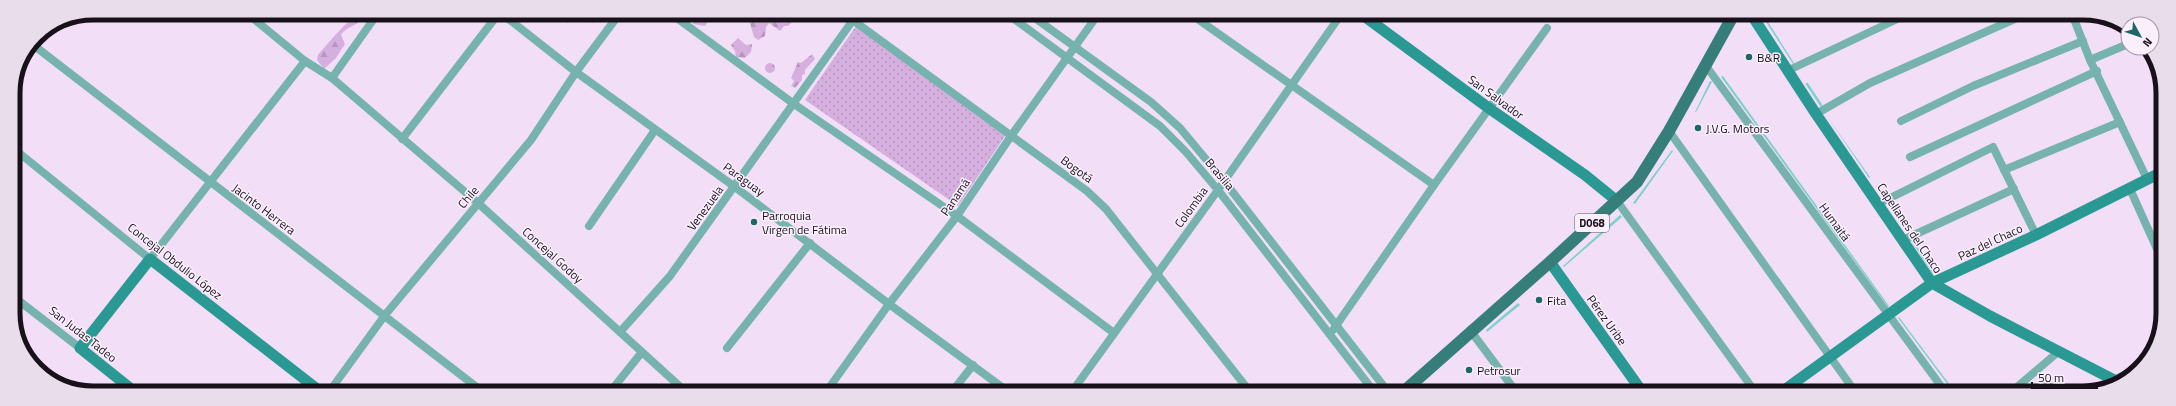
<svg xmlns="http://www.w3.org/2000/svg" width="2176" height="406" viewBox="0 0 2176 406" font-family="'Titillium Web',sans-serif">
	<defs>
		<pattern id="forest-firs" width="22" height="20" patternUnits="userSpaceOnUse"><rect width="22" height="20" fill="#d5b0df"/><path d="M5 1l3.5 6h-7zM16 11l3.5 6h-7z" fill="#b696bf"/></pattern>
		<pattern id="park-dots" width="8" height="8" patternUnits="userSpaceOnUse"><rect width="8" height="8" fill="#d5b0df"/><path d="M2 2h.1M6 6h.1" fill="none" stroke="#b696bf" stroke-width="1.8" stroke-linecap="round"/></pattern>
	</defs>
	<rect width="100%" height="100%" fill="#f3def8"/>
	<!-- forest -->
	<g fill="url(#forest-firs)">
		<path d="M562,13H578L576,15L579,17L567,23L564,20L566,17Z"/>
		<path d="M587,13H595L598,20L592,23L588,20L589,17Z"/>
		<path d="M704,13L707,14V23L705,26L693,24L696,16Z"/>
		<path d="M753,13H800L798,16H795L794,20L788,26H784L780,31L769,23L766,27L765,36L758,40L754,37L749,20Z"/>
		<path d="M810,13H831L828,18L813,17Z"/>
		<path d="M359,15L361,19C355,27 346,27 341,35L345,44L336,58L324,69L317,60L318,55C326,46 349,17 359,15Z"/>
		<path d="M738,38L746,45L752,44L751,52L745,58L736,57L735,51L731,45Z"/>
		<path d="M812,54L815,59L805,70V74L802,75V80L795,88L791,86L794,81L791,78L798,62L801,63Z"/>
		<circle cx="770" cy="68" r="5"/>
	</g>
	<!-- park -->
	<path fill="url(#park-dots)" d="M856,26L1007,133L958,206L805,100Z"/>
	<!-- water -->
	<g fill="#7ed1ca">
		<path d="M1761,14H1763L1794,63L1793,64Z"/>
		<path d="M1723,76L1889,306L1888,307L1721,77Z"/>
		<path d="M1710,81L1712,82L1696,112H1695Z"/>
		<path d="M1826,115L1870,177L1869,178Z"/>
		<path d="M1672,150L1673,151L1635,204L1633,203Z"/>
		<path d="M1620,215L1622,217L1564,267L1563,266Z"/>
		<path d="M1913,240L1934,273L1933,274L1911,241Z"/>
		<path d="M1518,303L1520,305L1487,332L1486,330Z"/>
		<path d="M1899,317L1956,393H1954L1898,318Z"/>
	</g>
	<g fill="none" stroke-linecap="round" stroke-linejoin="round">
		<!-- stream -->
		<path stroke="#7ed1ca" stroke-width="2.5" d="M1807,84L1821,105"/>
		<!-- street -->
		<g stroke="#76b3ae" stroke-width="8">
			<path d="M250,13L249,15L305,61L332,78L478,203L686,392"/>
			<path d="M501,13L576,72L735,187L889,304L1010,393"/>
			<path d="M670,13L794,104L957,216L1114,333"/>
			<path d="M843,13L1087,191L1106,209L1251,393"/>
			<path d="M1006,13L1160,126L1186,152L1218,190L1375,393"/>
			<path d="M1028,13L1151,102L1180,128L1224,181L1389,393"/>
			<path d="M1189,13L1434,185"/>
			<path d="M2072,14L2090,60L2147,179"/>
			<path d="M32,44L483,392"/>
			<path d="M2090,60L2128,44"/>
			<path d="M1706,66L1946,393"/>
			<path d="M1789,70L1908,14"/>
			<path d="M332,78L378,13"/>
			<path d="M1816,114L1870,83L2026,14"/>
			<path d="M1901,121L1973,86L2083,41"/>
			<path d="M1669,131L1856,393"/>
			<path d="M402,139L499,13"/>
			<path d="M13,148L150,259L305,61"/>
			<path d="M1910,157L2097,71"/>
			<path d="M2004,170L2120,122"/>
			<path d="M2130,189L2162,260"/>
			<path d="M1617,201L1756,393"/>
			<path d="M1878,204L1993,147L2036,235"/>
			<path d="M589,226L655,130"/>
			<path d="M1903,240L2014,189"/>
			<path d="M14,297L80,348"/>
			<path d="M1333,330L1434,185L1547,28"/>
			<path d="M1470,330L1517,393"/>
			<path d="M620,332L670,276L858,13"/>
			<path d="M727,348L810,243"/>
			<path d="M2114,380L2141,366"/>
			<path d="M329,392L385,315L531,140L576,72L620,13"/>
			<path d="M610,392L642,352"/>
			<path d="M826,392L889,304L957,216L1011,136L1099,13"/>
			<path d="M951,393L973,365"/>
			<path d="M1071,393L1218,190L1342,13"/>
			<path d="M2010,393L2058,352"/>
		</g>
		<!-- secondary -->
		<g stroke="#2b9993" stroke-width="11">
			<path d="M1360,13L1490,109L1585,175L1617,201"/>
			<path d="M1751,14L1816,114L1932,283L1990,316L2116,381"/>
			<path d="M1550,262L1643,393"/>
			<path d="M135,392L80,348L150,259L321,392"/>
			<path d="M1780,393L1932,283L2036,235L2162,172"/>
		</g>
		<!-- primary -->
		<path stroke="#367e79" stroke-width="12" d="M1402,393L1550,262L1637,182L1669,131L1734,14"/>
	</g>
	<!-- markers -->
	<g fill="#1c6864" stroke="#fbeffe" stroke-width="1.5">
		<circle cx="1749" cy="57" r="4"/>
		<circle cx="1698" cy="128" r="4"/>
		<circle cx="754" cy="222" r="4"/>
		<circle cx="1539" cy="300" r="4"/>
		<circle cx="1469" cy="370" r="4"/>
	</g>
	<g text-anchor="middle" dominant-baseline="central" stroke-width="3" stroke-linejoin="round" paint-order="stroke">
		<!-- shield labels -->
		<rect fill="#fbeffe" stroke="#5c545e" stroke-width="1" x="1575" y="214" width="34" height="18" rx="3"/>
		<g font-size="11" font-weight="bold" fill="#18111a">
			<text x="1592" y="223">D068</text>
		</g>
		<!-- poi labels -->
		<g font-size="12" fill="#18111a" stroke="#fbeffe" text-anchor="start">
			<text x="1757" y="57">B&amp;R</text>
			<text x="1706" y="128">J.V.G. Motors</text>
			<text x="762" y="215">Parroquia<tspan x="762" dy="14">Virgen de Fátima</tspan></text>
			<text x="1547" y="300">Fita</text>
			<text x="1477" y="370">Petrosur</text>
		</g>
		<!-- street labels -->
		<g font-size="12" fill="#18111a" stroke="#fbeffe">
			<text transform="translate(1496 97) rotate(36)">San Salvador</text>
			<text transform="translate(1077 169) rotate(36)">Bogotá</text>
			<text transform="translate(1220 174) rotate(50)">Brasilia</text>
			<text transform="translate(744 179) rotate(36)">Paraguay</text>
			<text transform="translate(468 197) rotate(-50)">Chile</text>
			<text transform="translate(955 197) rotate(-56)">Panamá</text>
			<text transform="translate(1191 207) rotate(-54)">Colombia</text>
			<text transform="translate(705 208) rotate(-54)">Venezuela</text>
			<text transform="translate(264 209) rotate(37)">Jacinto Herrera</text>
			<text transform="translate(1835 222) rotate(54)">Humaitá</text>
			<text transform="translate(1910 228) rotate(56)">Capellanes del Chaco</text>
			<text transform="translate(1990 242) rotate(-25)">Paz del Chaco</text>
			<text transform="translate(553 255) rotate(42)">Concejal Godoy</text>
			<text transform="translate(175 261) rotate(38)">Concejal Obdulio López</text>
			<text transform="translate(1607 320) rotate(54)">Pérez Uribe</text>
			<text transform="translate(83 334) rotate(38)">San Judas Tadeo</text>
		</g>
	</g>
	<!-- crop -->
	<path d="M0 0H2176V406H0ZM93 20H2083A73 73 0 0 1 2156 93V313A73 73 0 0 1 2083 386H93A73 73 0 0 1 20 313V93A73 73 0 0 1 93 20Z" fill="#e9ddec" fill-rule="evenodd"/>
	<path fill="none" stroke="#18111a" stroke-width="5" d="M93 20H2083A73 73 0 0 1 2156 93V313A73 73 0 0 1 2083 386H93A73 73 0 0 1 20 313V93A73 73 0 0 1 93 20Z"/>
	<!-- north arrow -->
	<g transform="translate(2140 36) rotate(130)"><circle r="19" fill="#fbeffe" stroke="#a096a3"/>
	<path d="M0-3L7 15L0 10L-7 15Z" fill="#1c6864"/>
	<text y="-6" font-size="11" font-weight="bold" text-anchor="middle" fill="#18111a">N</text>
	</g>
	<!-- scale -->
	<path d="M2032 382v6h65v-6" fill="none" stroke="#18111a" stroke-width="2"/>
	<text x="2038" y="382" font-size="12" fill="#18111a" stroke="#fbeffe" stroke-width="3" paint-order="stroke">50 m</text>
</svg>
